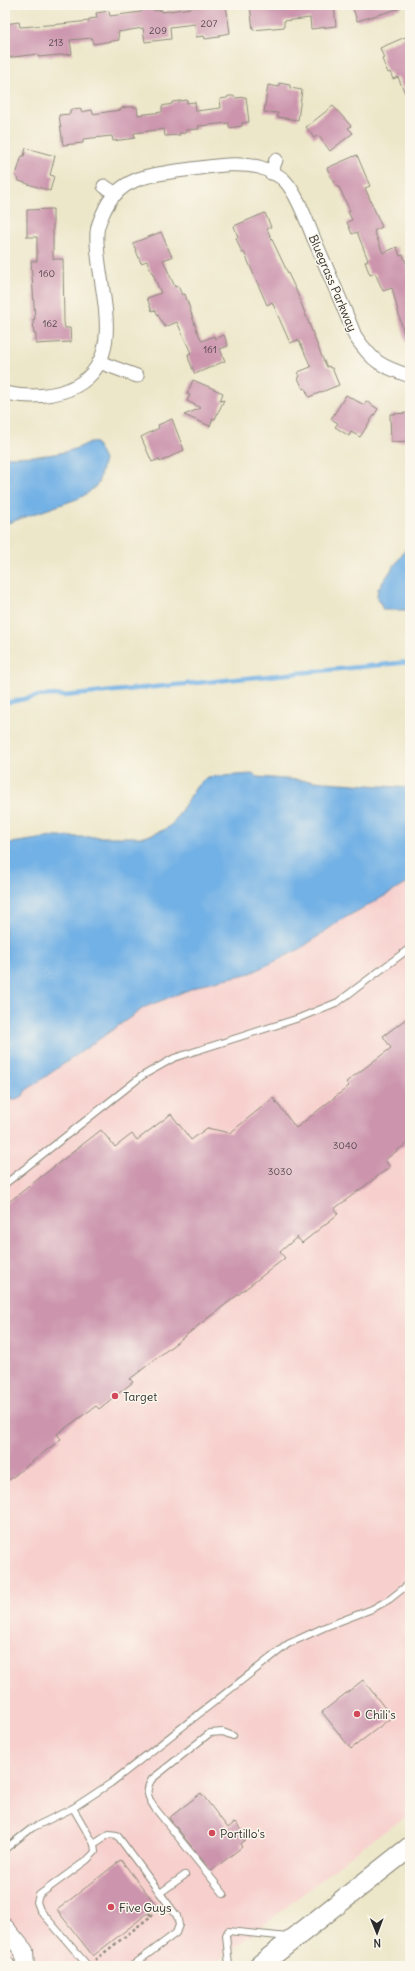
<svg xmlns="http://www.w3.org/2000/svg" width="415" height="1971" viewBox="0 0 415 1971" font-family="Delius,sans-serif">
	<rect width="100%" height="100%" fill="#fbf7ec"/>
	<filter id="ink" filterUnits="userSpaceOnUse"><feTurbulence type="fractalNoise" baseFrequency=".025" numOctaves="2"/><feDisplacementMap in="SourceGraphic" scale="8" xChannelSelector="R" yChannelSelector="G"/><feConvolveMatrix kernelMatrix="1 2 1 2 8 2 1 2 1" color-interpolation-filters="sRGB"/></filter>
	<filter id="wash" filterUnits="userSpaceOnUse"><feTurbulence type="fractalNoise" baseFrequency=".012" numOctaves="4" result="noise"/><feDisplacementMap in="SourceGraphic" scale="16" xChannelSelector="R" yChannelSelector="G"/><feGaussianBlur stdDeviation="0.9" result="paint"/><feColorMatrix in="noise" values="0 0 0 0 0 0 0 0 0 0 0 0 0 0 0 0 0 1.4 0 .05"/><feComposite in="paint" operator="in"/></filter>
	<g filter="url(#wash)">
		<rect width="100%" height="100%" fill="#ede7ca"/>
		<!-- built -->
		<path fill="#f7d0cd" d="M410,882V1814L366,1844L212,1966H5V1098L9,1099L23,1096L25,1091L145,1007L206,983L251,973L300,949L341,920Z"/>
		<!-- water -->
		<g fill="#72b1e5" stroke="#4e6e88">
			<path d="M90,442L96,443L104,460L98,484L89,492L80,498L5,524V457C34,456 64,457 90,442Z"/>
			<path d="M410,543V610H383L377,596L378,589Z"/>
			<path d="M252,774L257,777L410,788V882L341,920L300,949L251,973L206,983L145,1007L25,1091L23,1096L16,1099L5,1098V844L52,837H145L166,829L173,823L197,786L207,777Z"/>
		</g>
		<g fill="none" stroke-linecap="round" stroke-linejoin="round">
			<!-- stream -->
			<path stroke="#72b1e5" stroke-width="4.5" d="M5,703L38,696L54,695L64,696L410,662"/>
		</g>
		<g id="blocks">
			<!-- building -->
			<g fill="#cc95ad">
				<path d="M212,5H226L230,33L219,35V37L205,39L204,36L196,37L195,24L170,27L171,39L145,42L143,28L118,32L119,40L93,44L92,38L70,40L72,54L38,57V54L5,58V24L19,22L20,27L61,24L89,21V19L97,18L96,13L109,11L110,16L141,12V10L154,9V11L162,10V12Z"/>
				<path d="M250,5H334L336,26L311,29L310,18L284,21V27L253,30Z"/>
				<path d="M352,5H400L401,8L357,21Z"/>
				<path d="M410,35V105L398,77L393,79L390,72L388,73L382,59L384,58L380,48Z"/>
				<path d="M279,83L290,85V88L302,90L298,120L277,117L278,113L264,112L268,85L279,87Z"/>
				<path d="M228,96H233L236,98L246,97L249,122L242,123V126L229,128V123L198,126L199,129L186,130V133H179L180,135L165,136L164,129L134,133L135,138L113,141L112,136L83,139V143L63,145L59,115L70,114V110L81,109V112L92,110L93,114L120,110L122,108L127,107H137L138,115L162,112V106L172,104V102L187,100V103L195,102L196,111L221,108L220,99L227,98Z"/>
				<path d="M333,106L351,126L348,128L353,133L330,151L318,135L314,138L306,127Z"/>
				<path d="M26,148L55,156L50,175L54,176L50,191L19,181L16,175L22,156H24Z"/>
				<path d="M357,155L370,186L365,188L382,227L374,231L383,253L397,247L400,256L403,255L409,270L407,271L410,279V341L406,342L392,288L383,291L375,273L370,275L365,262L368,260L357,232L352,234L347,222L352,220L348,212L350,211L339,187H337L333,179H332L327,168Z"/>
				<path d="M53,209V259H63L64,322L65,328H70L71,342L36,344V334H34L33,319H35L31,261H37V237H27V210Z"/>
				<path d="M265,213L271,227L267,229L296,290L322,357L327,367L329,366L330,368H332L339,385L309,397L305,388L303,389L298,378L300,377L298,372L311,367L301,345L298,340L290,343L272,302L267,305L244,252L242,253L236,238L238,237L234,226Z"/>
				<path d="M161,232L172,257L163,260L175,287L178,286L182,295L185,294L197,331L202,341L214,336L215,339L224,335L228,346L220,349L225,361L195,374L189,360L188,354L191,353L177,322L165,327L155,310L152,311L147,298L161,293L152,272H151L147,261L141,263L133,243Z"/>
				<path d="M193,380L223,393L220,401L224,400L215,419L213,418L210,426L184,415L201,408L187,401L190,395L187,394Z"/>
				<path d="M346,395L364,405L366,401L378,409L360,437L351,432L349,436L335,427L338,423L331,419Z"/>
				<path d="M410,413V441L391,442L390,414Z"/>
				<path d="M172,419L184,450L160,462L159,459L152,462L141,437L159,428L158,425Z"/>
				<path d="M410,1016V1141L385,1160L390,1167L334,1209L338,1214L302,1243L297,1237L280,1252L285,1258L130,1379L133,1382L99,1409L96,1406L57,1434L61,1439L5,1483V1205L101,1130L115,1147L132,1134L137,1140L171,1114L191,1140L207,1128L230,1133L273,1098L296,1128L349,1086L346,1082L391,1048L383,1036Z"/>
				<path d="M363,1680L392,1717L351,1749L322,1712Z"/>
				<path d="M201,1793L228,1828L235,1822L247,1838L240,1844L242,1847L211,1871L169,1818Z"/>
				<path d="M121,1860L157,1906L93,1956L57,1910Z"/>
			</g>
		</g>
	</g>
	<g filter="url(#ink)">
		<use href="#blocks" fill-opacity="0" stroke="#8c897a" stroke-width="1"/>
		<g fill="none" stroke-linecap="round" stroke-linejoin="round">
			<defs>
				<g id="lane">
					<path d="M5,1184L142,1076L174,1058L299,1018L338,1002L410,948"/>
					<path d="M73,1808L94,1844L95,1852L87,1860L39,1895L37,1902L40,1910L88,1966"/>
					<path d="M94,1844L109,1834L117,1835L177,1916L179,1925L176,1933L132,1966"/>
					<path d="M5,1849L32,1828L73,1808L111,1783L288,1644L325,1627L372,1609L390,1599L410,1583"/>
					<path d="M160,1893L185,1875"/>
					<path d="M224,1894L154,1807C147,1796 145,1790 152,1779L210,1733L223,1732L233,1736"/>
					<path d="M229,1966L226,1935L228,1931L288,1937"/>
				</g>
				<g id="street">
					<path d="M271,173L276,160"/>
					<path d="M104,186L116,194"/>
					<path d="M99,362L137,376"/>
					<path d="M5,393C28,398 56,397 76,386C131,356 94,280 97,233C97,225 102,216 105,209C119,179 148,175 177,171C204,168 232,161 259,167C265,169 279,175 284,180C297,193 307,222 314,239C328,271 342,303 355,336C373,362 380,366 410,376"/>
				</g>
				<g id="secondary">
					<path d="M5,1928L24,1951L25,1966"/>
					<path d="M5,1965L6,1966"/>
				</g>
				<path id="primary" d="M259,1966L410,1847"/>
			</defs>
			<!-- lane casing -->
			<use href="#lane" stroke="#8c897a" stroke-width="8"/>
			<!-- street casing -->
			<use href="#street" stroke="#8c897a" stroke-width="15"/>
			<!-- secondary casing -->
			<use href="#secondary" stroke="#8c897a" stroke-width="20"/>
			<!-- primary casing -->
			<use href="#primary" stroke="#8c897a" stroke-width="22"/>
			<!-- path -->
			<g stroke="#8c897a" stroke-width="2.5" stroke-dasharray="3 3" stroke-linecap="butt">
				<path d="M5,21H8V23"/>
				<path d="M151,1916L161,1909"/>
				<path d="M95,1960L151,1916L149,1913"/>
			</g>
			<!-- lane -->
			<use href="#lane" stroke="#fff" stroke-width="6"/>
			<!-- street -->
			<use href="#street" stroke="#fff" stroke-width="13"/>
			<!-- secondary -->
			<use href="#secondary" stroke="#fff" stroke-width="18"/>
			<!-- primary -->
			<use href="#primary" stroke="#fff" stroke-width="20"/>
		</g>
	</g>
	<!-- markers -->
	<g fill="#d1495b" stroke="#fbf7ec" stroke-width="1.5">
		<circle cx="115" cy="1396" r="4"/>
		<circle cx="357" cy="1714" r="4"/>
		<circle cx="212" cy="1833" r="4"/>
		<circle cx="111" cy="1907" r="4"/>
	</g>
	<g text-anchor="middle" dominant-baseline="central" stroke-width="3" stroke-linejoin="round" paint-order="stroke">
		<!-- number labels -->
		<g font-size="10" fill="#53464c">
			<text x="209" y="23">207</text>
			<text x="158" y="30">209</text>
			<text x="56" y="42">213</text>
			<text x="47" y="273">160</text>
			<text x="50" y="323">162</text>
			<text x="210" y="349">161</text>
			<text x="345" y="1145">3040</text>
			<text x="280" y="1171">3030</text>
		</g>
		<!-- street labels -->
		<g font-size="12" fill="#2b2b2b" stroke="#fbf7ec">
			<text transform="translate(333 283) rotate(67)">Bluegrass Parkway</text>
		</g>
		<!-- poi labels -->
		<g font-size="12" fill="#2b2b2b" stroke="#fbf7ec" text-anchor="start">
			<text x="123" y="1396">Target</text>
			<text x="365" y="1714">Chili's</text>
			<text x="220" y="1833">Portillo's</text>
			<text x="119" y="1907">Five Guys</text>
		</g>
	</g>
	<!-- margin -->
	<rect width="415" height="1971" fill="none" stroke="#fbf7ec" stroke-width="20"/>
	<!-- north arrow -->
	<g transform="translate(377 1933) rotate(179)" stroke="#fbf7ec" stroke-width="3" paint-order="stroke">
	<path d="M0-3L7 15L0 10L-7 15Z" fill="#2b2b2b"/>
	<text y="-6" font-size="11" font-weight="bold" text-anchor="middle" fill="#2b2b2b">N</text>
	</g>
</svg>
